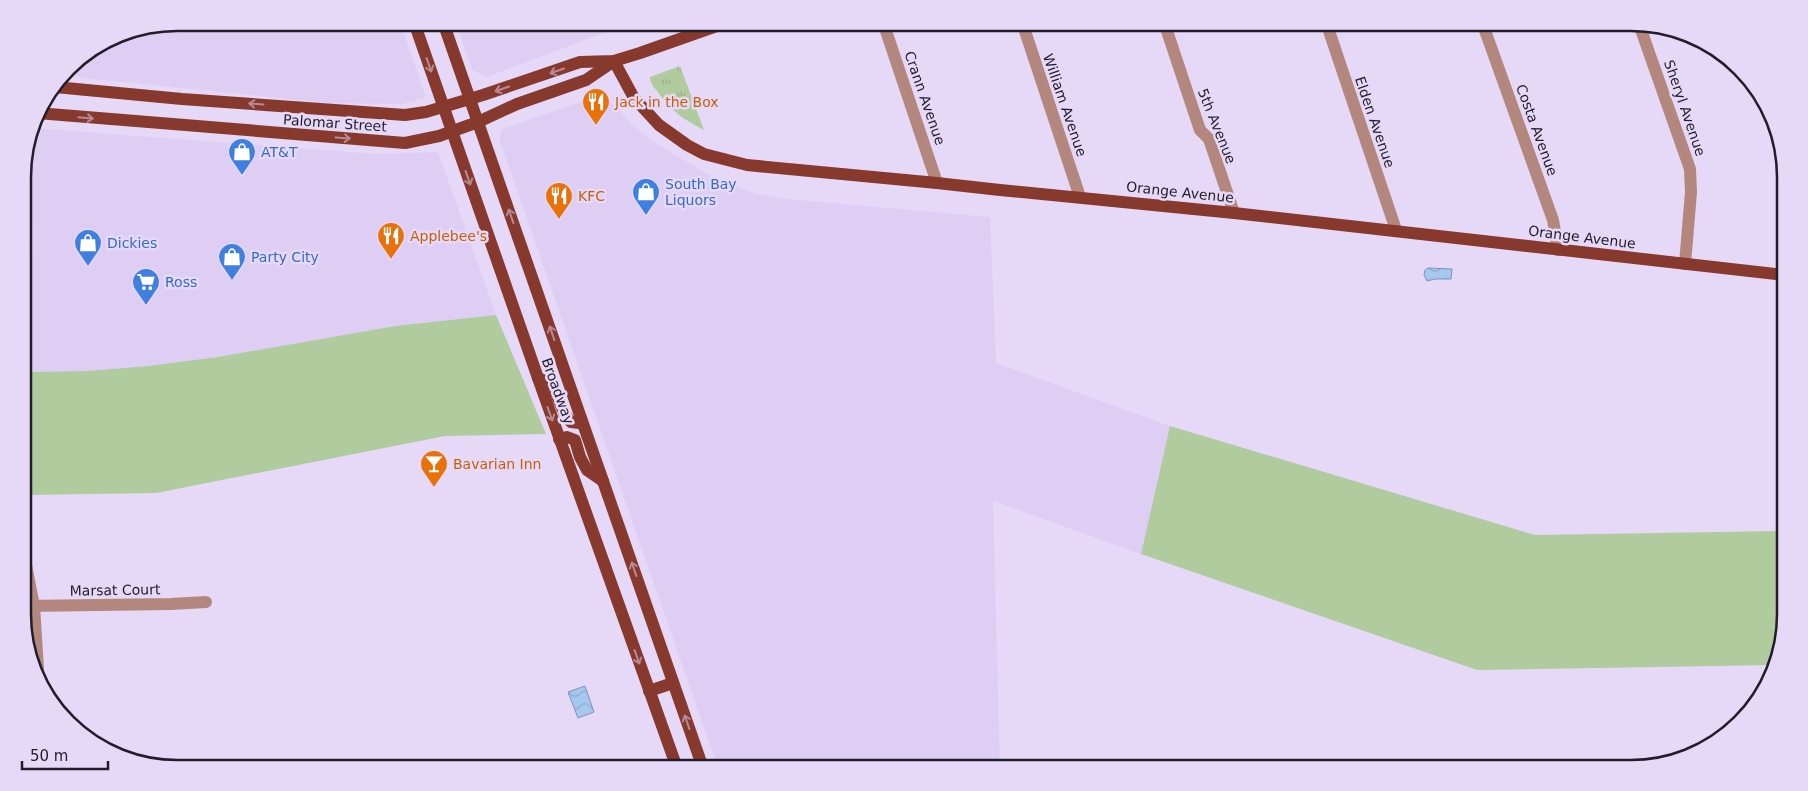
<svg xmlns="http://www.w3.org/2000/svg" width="1808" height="791" viewBox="0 0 1808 791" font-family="'DejaVu Sans',sans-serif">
	<defs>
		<pattern id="park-tufts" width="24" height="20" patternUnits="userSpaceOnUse" patternTransform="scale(1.25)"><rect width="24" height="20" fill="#b0cb9e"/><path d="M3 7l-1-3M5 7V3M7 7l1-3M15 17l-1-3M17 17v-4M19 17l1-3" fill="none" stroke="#97ae88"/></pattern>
		<pattern id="water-waves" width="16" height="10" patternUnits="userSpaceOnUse" patternTransform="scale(1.25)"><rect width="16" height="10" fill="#a6c7f0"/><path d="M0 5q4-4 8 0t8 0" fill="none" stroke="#8faace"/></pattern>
	</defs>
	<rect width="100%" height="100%" fill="#e6d9f8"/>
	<!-- built -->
	<g fill="#decef4">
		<path d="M177,22L400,23L426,97L402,104L329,103L64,76L75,61L118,34Z"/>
		<path d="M456,23V22L630,23L487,77L472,70Z"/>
		<path d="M601,95L607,97L633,126L652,141L714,178L756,194L787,199L990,217L996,363L1170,426L1141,554L993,501L1000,768H718L499,138L502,129Z"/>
		<path d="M33,128L376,154L438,152L496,315L395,326L218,357L147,366L88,371L23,372V167Z"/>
	</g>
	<!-- grass -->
	<g fill="#b0cb9e">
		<path d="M496,315L546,434L445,436L156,493L24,495L23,372L88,371L147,366L218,357L395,326Z"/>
		<path d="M1170,426L1535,535L1785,531V614L1775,665L1477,670L1141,554Z"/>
	</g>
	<!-- park -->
	<path fill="url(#park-tufts)" d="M680,66L704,130C683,119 671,111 657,91C653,86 650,83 650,77Z"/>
	<!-- water -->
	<g fill="url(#water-waves)" stroke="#7e94b4">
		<path d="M1428,268L1452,269L1451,279H1435L1427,281L1424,275L1425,270Z"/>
		<path d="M585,686L594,712L578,718L568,692Z"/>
	</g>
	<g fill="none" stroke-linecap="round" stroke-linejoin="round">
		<!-- minor -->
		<g stroke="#b4877e" stroke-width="12">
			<path d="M883,22L937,183"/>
			<path d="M1022,22L1080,197"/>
			<path d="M1164,22L1200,130L1209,139L1234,213"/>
			<path d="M1326,22L1396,230"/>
			<path d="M1482,22L1553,220L1558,250"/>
			<path d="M1639,24L1690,169L1691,192L1685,264"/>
			<path d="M24,555L34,606L38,669"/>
			<path d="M24,606L171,604L206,602"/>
		</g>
		<!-- major -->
		<g stroke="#87392e" stroke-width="12">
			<path d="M414,22L538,378L677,768"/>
			<path d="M443,22L703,768"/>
			<path d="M614,61L634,98L659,125L687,145L704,154L747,165L937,183L1000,190L1234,213L1785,275"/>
			<path d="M55,87L182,99L405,115L426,112L483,95L580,62L614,61L640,53L728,22"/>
			<path d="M37,113L405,143L439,136L478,122L517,104L586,80L614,61"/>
			<path d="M538,378L552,384L565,415L571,422L579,423L582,421"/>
			<path d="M559,439L567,437L575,440L580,457L587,470L603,481"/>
			<path d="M649,691L673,683"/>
		</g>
	</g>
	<!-- one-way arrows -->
	<defs><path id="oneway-shaft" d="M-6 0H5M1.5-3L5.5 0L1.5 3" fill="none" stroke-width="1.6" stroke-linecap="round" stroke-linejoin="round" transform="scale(1.25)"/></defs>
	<g stroke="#b68993">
		<use href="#oneway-shaft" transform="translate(429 65) rotate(71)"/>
		<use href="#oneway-shaft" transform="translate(557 71) rotate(161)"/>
		<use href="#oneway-shaft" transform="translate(502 89) rotate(161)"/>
		<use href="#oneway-shaft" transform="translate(256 104) rotate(-176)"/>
		<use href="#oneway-shaft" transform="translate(86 118) rotate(5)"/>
		<use href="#oneway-shaft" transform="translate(343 138) rotate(4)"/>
		<use href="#oneway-shaft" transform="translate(468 178) rotate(71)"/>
		<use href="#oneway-shaft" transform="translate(511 216) rotate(-109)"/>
		<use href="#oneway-shaft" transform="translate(552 333) rotate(-109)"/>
		<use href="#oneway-shaft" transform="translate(550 414) rotate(70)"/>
		<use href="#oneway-shaft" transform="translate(634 569) rotate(-109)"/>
		<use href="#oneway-shaft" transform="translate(637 657) rotate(70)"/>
		<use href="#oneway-shaft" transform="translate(687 722) rotate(-109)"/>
	</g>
	<!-- icons -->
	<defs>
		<symbol id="restaurant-pin" viewBox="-11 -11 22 30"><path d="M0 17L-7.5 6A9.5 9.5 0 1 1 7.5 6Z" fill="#e8710a" stroke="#e6d9f8"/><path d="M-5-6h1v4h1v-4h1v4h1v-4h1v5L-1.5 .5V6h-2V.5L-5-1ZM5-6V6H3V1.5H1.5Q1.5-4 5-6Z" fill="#fff"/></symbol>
		<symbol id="shop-pin" viewBox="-11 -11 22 30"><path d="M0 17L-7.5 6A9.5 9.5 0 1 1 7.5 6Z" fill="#3f7fe0" stroke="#e6d9f8"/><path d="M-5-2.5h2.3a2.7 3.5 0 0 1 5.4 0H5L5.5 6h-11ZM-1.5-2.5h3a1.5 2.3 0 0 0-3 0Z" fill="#fff"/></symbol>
		<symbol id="supermarket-pin" viewBox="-11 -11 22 30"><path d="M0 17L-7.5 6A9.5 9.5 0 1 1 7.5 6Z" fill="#3f7fe0" stroke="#e6d9f8"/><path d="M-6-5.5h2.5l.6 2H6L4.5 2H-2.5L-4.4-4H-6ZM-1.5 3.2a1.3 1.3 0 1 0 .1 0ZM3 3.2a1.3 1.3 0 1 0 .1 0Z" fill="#fff"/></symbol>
		<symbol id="bar-pin" viewBox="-11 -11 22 30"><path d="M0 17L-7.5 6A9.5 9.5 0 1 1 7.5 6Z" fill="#e8710a" stroke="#e6d9f8"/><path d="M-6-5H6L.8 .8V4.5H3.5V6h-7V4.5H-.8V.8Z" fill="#fff"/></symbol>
	</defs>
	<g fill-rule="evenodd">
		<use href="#restaurant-pin" x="580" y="86" width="32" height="43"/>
		<use href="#shop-pin" x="226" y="136" width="32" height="43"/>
		<use href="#shop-pin" x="630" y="176" width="32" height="43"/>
		<use href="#restaurant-pin" x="543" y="180" width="32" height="43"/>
		<use href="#restaurant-pin" x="375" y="220" width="32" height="43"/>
		<use href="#shop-pin" x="72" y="227" width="32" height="43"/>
		<use href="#shop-pin" x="216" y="241" width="32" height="43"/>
		<use href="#supermarket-pin" x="130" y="266" width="32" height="43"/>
		<use href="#bar-pin" x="418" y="448" width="32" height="43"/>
	</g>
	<g text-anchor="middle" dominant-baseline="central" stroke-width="5" stroke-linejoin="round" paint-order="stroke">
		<!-- street labels -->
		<g font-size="14" fill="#221d28" stroke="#e6d9f8">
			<text transform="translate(925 98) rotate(71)">Crann Avenue</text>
			<text transform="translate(1065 105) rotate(71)">William Avenue</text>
			<text transform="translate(1685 108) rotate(71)">Sheryl Avenue</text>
			<text transform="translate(1375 122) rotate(71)">Elden Avenue</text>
			<text transform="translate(335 123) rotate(4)">Palomar Street</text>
			<text transform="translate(1217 126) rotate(68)">5th Avenue</text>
			<text transform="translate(1537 130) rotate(70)">Costa Avenue</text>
			<text transform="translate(1180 192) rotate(6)">Orange Avenue</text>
			<text transform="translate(1582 237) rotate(7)">Orange Avenue</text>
			<text transform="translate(558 391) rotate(70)">Broadway</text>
			<text transform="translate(115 590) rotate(-1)">Marsat Court</text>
		</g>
		<!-- food labels -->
		<g font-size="14" fill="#c56008" stroke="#e6d9f8" text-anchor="start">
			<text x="615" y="102">Jack in the Box</text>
			<text x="578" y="196">KFC</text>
			<text x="410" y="236">Applebee's</text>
			<text x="453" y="464">Bavarian Inn</text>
		</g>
		<!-- shop labels -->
		<g font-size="14" fill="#366cbe" stroke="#e6d9f8" text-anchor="start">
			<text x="261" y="152">AT&amp;T</text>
			<text x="665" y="184">South Bay<tspan x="665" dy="16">Liquors</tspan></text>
			<text x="107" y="243">Dickies</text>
			<text x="251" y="257">Party City</text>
			<text x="165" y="282">Ross</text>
		</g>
	</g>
	<!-- crop -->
	<path d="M0 0H1808V791H0ZM177 31H1631A146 146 0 0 1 1777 177V614A146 146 0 0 1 1631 760H177A146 146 0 0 1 31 614V177A146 146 0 0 1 177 31Z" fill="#e6d9f8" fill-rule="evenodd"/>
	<path fill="none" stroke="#221d28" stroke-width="2.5" d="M177 31H1631A146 146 0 0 1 1777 177V614A146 146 0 0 1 1631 760H177A146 146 0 0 1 31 614V177A146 146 0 0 1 177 31Z"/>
	<!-- scale -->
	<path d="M22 761v8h86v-8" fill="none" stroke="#221d28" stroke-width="2.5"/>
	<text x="30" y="761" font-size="15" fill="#221d28" stroke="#e6d9f8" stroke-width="4" paint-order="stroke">50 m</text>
</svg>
